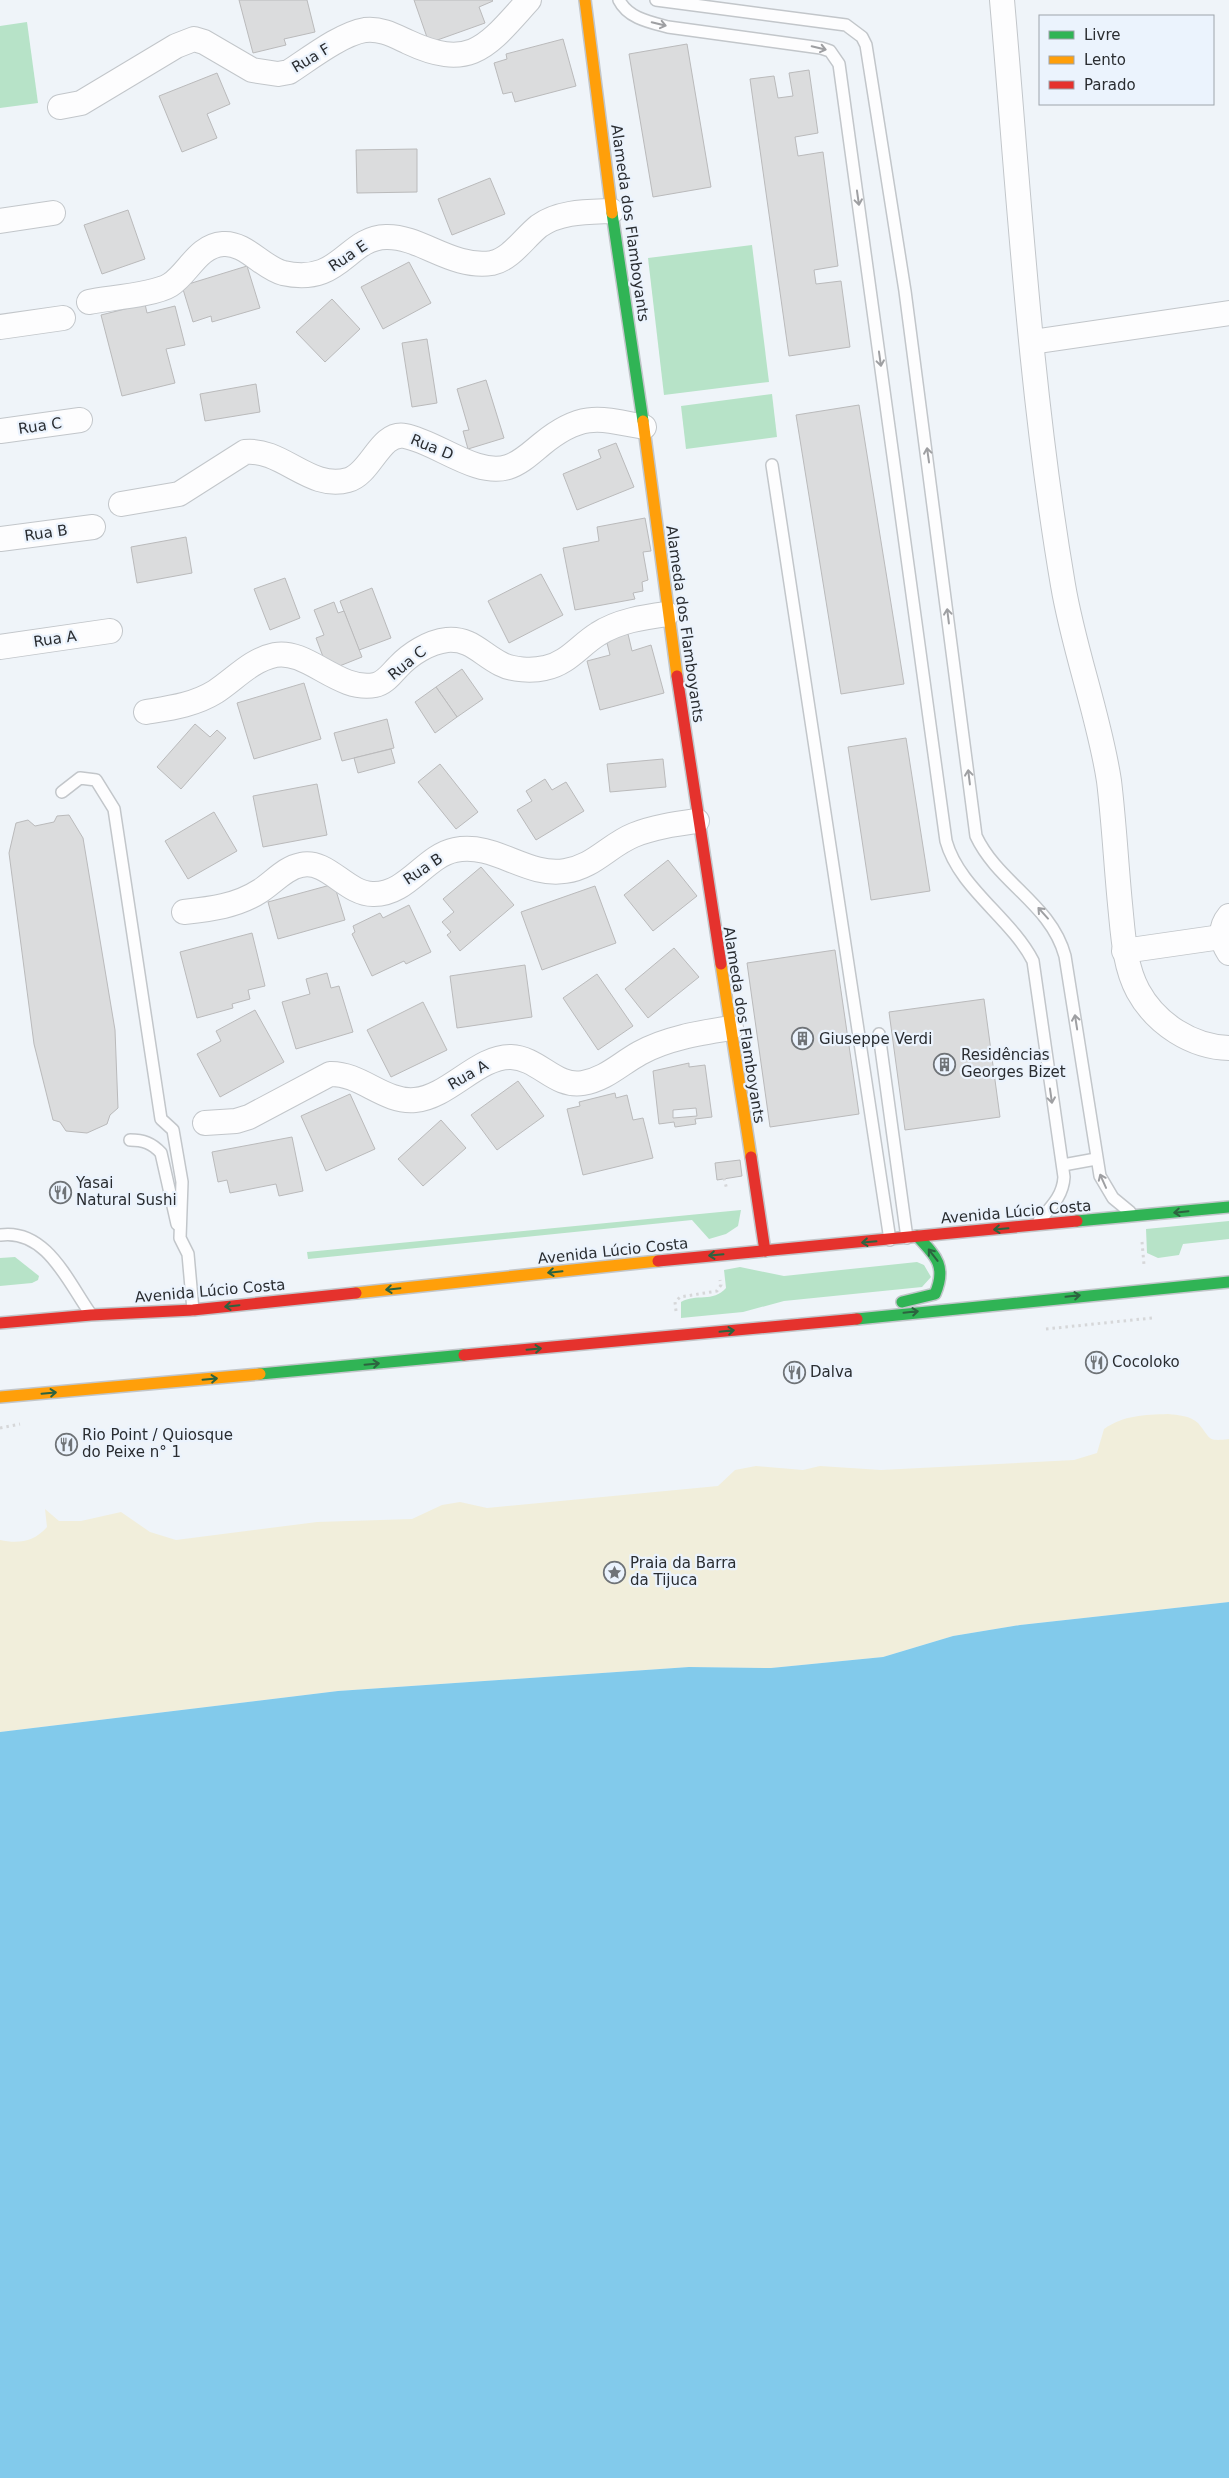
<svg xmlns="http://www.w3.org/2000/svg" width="1229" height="2478" viewBox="0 0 1229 2478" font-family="'DejaVu Sans',sans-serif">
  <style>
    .green { fill: #b7e3c8 }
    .sand { fill: #f1eedb }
    .water { fill: #82caeb }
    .building { fill: #dbdcdd; stroke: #bababb; fill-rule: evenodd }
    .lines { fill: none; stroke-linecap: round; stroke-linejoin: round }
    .lane-casing { stroke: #c2c6ca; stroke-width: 14 }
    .street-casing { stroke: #c2c6ca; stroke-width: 26 }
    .fast-casing { stroke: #c2c6ca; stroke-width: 14 }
    .slow-casing { stroke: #c2c6ca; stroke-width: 14 }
    .jam-casing { stroke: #c2c6ca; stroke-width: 14 }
    .path { stroke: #d6d7d9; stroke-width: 3; stroke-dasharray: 2.5 4; stroke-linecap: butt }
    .lane { stroke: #fdfdfe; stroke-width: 11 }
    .street { stroke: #fdfdfe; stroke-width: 24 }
    .fast { stroke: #30b455; stroke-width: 11 }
    .slow { stroke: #ff9f0a; stroke-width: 11 }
    .jam { stroke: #e5322d; stroke-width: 11 }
    .oneway { stroke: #9e9fa2 }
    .oneway2 { stroke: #2c633f }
    .labels { text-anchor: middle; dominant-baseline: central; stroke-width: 4.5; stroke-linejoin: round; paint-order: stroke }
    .street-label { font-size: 15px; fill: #2a2d31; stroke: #ebf3fd }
    .poi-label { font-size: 15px; fill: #2a2d31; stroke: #ebf3fd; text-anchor: start }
  </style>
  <rect width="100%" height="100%" fill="#eff4f9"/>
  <g class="green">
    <path d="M27,22L38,103L0,108V26Z"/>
    <path d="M752,245L769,382L664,395L648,258Z"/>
    <path d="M772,394L777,437L686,449L681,406Z"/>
    <path d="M741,1210L738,1226L726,1234L709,1239L692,1220L308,1259L307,1252Z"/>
    <path d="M1229,1221V1239L1183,1244L1179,1255L1158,1258L1147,1253L1146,1229Z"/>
    <path d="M15,1257L39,1276L38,1280L32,1283L0,1286V1258Z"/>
    <path d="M917,1262L924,1265L931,1277L922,1287L784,1301L743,1312L681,1318V1302C696,1293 713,1303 726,1288L724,1270L740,1267L784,1276Z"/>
  </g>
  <path class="sand" d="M1168,1414C1178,1415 1191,1416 1198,1423C1211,1438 1206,1442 1229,1439V1602L1020,1625L953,1636L883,1657L771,1668L689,1667L338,1691L0,1732V1540C18,1544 34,1542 47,1527L45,1509L59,1521H81L121,1512L150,1532L176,1540L317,1522L412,1519L442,1505L460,1502L487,1508L718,1486L735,1470L756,1466L803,1470L820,1466L881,1470L1074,1460L1097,1453L1104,1429C1124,1415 1144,1415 1168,1414Z"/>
  <path class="water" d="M1229,1602V2478H0V1732L338,1691L689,1667L771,1668L883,1657L953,1636L1020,1625Z"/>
  <g class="building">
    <path d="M239,0H307L315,32L284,39L286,45L253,53Z"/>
    <path d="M414,0H492L493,1L479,7L485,23L429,43Z"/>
    <path d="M563,39L576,86L515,102L512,92L503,94L494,63L507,59L506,54Z"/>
    <path d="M687,44L711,187L653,197L629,54Z"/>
    <path d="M809,70L818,133L795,137L798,156L823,152L838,266L814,270L816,284L841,281L850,347L789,356L750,79L774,76L778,98L793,96L789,73Z"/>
    <path d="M217,73L230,104L207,114L217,138L182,152L159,96Z"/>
    <path d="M417,149V192L357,193L356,150Z"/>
    <path d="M490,178L505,214L452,235L438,199Z"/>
    <path d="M128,210L145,259L102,274L84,225Z"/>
    <path d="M409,262L431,303L383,329L361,287Z"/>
    <path d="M247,266L260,308L212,322L211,316L193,322L182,286Z"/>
    <path d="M332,299L360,329L325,362L296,332Z"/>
    <path d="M145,304L147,313L175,306L185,345L166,349L175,383L122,396L101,315Z"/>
    <path d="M427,339L437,403L412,407L402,343Z"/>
    <path d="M486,380L504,438L468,449L463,431L469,430L457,389Z"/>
    <path d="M256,384L260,412L205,421L200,394Z"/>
    <path d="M859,405L904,684L841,694L796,415Z"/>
    <path d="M616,443L634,487L577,510L563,474L601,458L598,450Z"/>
    <path d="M645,518L651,551L643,552L648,580L642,582L643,591L633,593L635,599L575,610L563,548L599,541L597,527Z"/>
    <path d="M186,537L192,573L137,583L131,547Z"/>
    <path d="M541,574L563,615L509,643L488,601Z"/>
    <path d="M285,578L300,618L270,630L254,589Z"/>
    <path d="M372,588L391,638L359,650L340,601Z"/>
    <path d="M334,602L338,613L344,611L362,657L332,669L325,662L316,638L324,635L314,610Z"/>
    <path d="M628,634L632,651L651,645L664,693L600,710L587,661L610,655L606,639Z"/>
    <path d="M462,669L483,699L457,717L436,687Z"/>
    <path d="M304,683L321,739L254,759L237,703Z"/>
    <path d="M436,687L457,717L435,733L415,702Z"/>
    <path d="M387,719L394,748L342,761L334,733Z"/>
    <path d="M195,724L210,737L217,730L226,738L181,789L157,767Z"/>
    <path d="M906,738L930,891L871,900L848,747Z"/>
    <path d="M391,749L395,763L358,773L354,758Z"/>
    <path d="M663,759L666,787L610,792L607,764Z"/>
    <path d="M440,764L478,812L456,829L418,782Z"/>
    <path d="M545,779L552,790L566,782L584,811L536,840L517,810L532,801L526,791Z"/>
    <path d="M317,784L327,835L263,847L253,796Z"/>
    <path d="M214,812L237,851L188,879L165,841Z"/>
    <path d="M69,815L83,838L115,1030L118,1108L110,1115L107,1124L87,1133L66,1131L60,1122L53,1120L34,1044L9,853L16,823L28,820L35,826L54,822L57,816Z"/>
    <path d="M668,860L697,896L653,931L624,895Z"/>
    <path d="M481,867L514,905L460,951L447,935L451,932L442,922L454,912L443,899Z"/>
    <path d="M334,884L345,920L278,939L268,902Z"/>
    <path d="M595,886L616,943L542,970L521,912Z"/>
    <path d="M409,905L431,952L406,964L404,961L372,976L352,934L355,932L353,926L380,913L383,918Z"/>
    <path d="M252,933L265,986L248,990L250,999L232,1004L233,1008L197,1018L180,952Z"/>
    <path d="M674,948L699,977L648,1018L625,989Z"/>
    <path d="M835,950L859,1114L770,1127L747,963Z"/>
    <path d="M525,965L532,1017L457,1028L450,976Z"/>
    <path d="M327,973L331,988L339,986L353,1032L296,1049L282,1002L310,994L306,979Z"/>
    <path d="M597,974L633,1026L598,1050L563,998Z"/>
    <path d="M984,999L1000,1117L905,1130L889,1012Z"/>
    <path d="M423,1002L447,1050L391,1077L367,1030Z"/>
    <path d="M255,1010L284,1062L220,1097L197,1054L221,1041L216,1031Z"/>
    <path d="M689,1063V1067L705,1065L712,1117L695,1119L696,1124L675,1127L674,1122L659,1124L653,1071ZM696,1108L697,1116L673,1118V1110Z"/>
    <path d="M518,1081L544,1116L497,1150L471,1115Z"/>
    <path d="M615,1093L616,1098L627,1095L633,1120L643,1118L653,1158L583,1175L567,1109L580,1106L579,1102Z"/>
    <path d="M350,1094L375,1149L326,1171L301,1116Z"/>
    <path d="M441,1120L466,1148L423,1186L398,1159Z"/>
    <path d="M292,1137L303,1191L279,1196L276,1184L230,1193L227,1180L218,1182L212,1152Z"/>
    <path d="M740,1160L742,1176L717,1180L715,1163Z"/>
  </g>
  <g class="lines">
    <defs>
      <g id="lane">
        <path d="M619,0C628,18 649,22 668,27L821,48L830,51L839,64L946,841C959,888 1011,918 1033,961L1064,1177C1063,1196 1051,1207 1039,1221"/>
        <path d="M656,0L846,25L862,37L866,45L905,291L976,836C998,883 1051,904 1065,956L1100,1176L1113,1198L1130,1212"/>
        <path d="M772,465L890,1240"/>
        <path d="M62,792L80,778L96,780L114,809L161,1119L173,1130L182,1182L180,1238L188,1254L193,1310"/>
        <path d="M879,1034L907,1238"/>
        <path d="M130,1140C143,1140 152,1143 161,1153L177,1224"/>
        <path d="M1063,1165L1096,1159"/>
        <path d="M0,1235C46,1228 68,1282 90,1313"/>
      </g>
      <g id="street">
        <path d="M1002,0C1019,195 1030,392 1063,585C1074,651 1099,715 1109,781C1114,822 1116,863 1120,904C1123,933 1124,965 1138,991C1156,1024 1192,1047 1229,1048"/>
        <path d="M60,107L81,103L176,46L194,39L204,42L252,70L278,74L289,72C309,59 341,34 365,30C381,28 395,36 408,42C472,72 488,45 529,0"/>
        <path d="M0,221L53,213"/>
        <path d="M89,302C108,298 154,295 170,285C189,273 197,246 223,244C245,242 263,268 283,273C341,286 346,238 386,237C421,236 451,269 492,263C511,259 524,238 539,226C560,211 588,212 612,211"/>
        <path d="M0,327L63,318"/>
        <path d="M1032,342L1229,313"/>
        <path d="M0,431L80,420"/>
        <path d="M121,504L179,494L245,452C282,448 310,491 348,480C371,474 380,431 405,436C437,442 476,477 508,467C521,463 532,452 542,444C581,412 599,418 644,427"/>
        <path d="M0,539L93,527"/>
        <path d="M0,647L110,631"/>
        <path d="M146,712C170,708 194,705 215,692C235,679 251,660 275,655C308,649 338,692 375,685C385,683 391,674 398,667C410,654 429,642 447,640C471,638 481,654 501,664C512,670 532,671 545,668C567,664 580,645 598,634C618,621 644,617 667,614"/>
        <path d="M184,912C211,909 237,906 260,891C274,882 285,868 301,865C328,859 346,894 373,894C407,895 425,856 455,850C495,842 526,877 565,871C594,867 609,845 634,835C654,827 676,824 697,821"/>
        <path d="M1229,916C1219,928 1221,941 1229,953"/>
        <path d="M1124,951L1221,937"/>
        <path d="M205,1123L236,1121L249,1117L330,1074C361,1073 384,1103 415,1100C449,1097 478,1056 511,1057C539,1058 555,1088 583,1083C606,1079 620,1064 640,1053C667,1038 700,1033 731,1028"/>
      </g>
      <g id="fast">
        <path d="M612,213L643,421"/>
        <path d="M1077,1221L1229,1207"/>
        <path d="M902,1302L935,1294C947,1266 936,1256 917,1236"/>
        <path d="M857,1319L1229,1282"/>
        <path d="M260,1374L464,1355"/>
      </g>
      <g id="slow">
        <path d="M585,0L612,213"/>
        <path d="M643,421L677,676"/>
        <path d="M721,964L751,1157"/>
        <path d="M356,1293L658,1261"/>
        <path d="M0,1397L260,1374"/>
      </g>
      <g id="jam">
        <path d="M677,676L721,964"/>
        <path d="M751,1157L765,1251"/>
        <path d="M658,1261L1077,1221"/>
        <path d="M0,1323L91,1315L193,1310L356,1293"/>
        <path d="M464,1355L857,1319"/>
      </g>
    </defs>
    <use href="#lane" class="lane-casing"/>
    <use href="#street" class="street-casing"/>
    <use href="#fast" class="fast-casing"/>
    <use href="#slow" class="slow-casing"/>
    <use href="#jam" class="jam-casing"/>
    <g class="path">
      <path d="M724,1178L727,1190"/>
      <path d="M1142,1242L1144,1265"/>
      <path d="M676,1311L675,1302L680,1297L717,1291L721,1285L720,1280"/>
      <path d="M1046,1329L1152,1318"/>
      <path d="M0,1428L20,1424"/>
    </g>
    <use href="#lane" class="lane"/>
    <use href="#street" class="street"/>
    <use href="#fast" class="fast"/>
    <use href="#slow" class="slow"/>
    <use href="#jam" class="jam"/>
  </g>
  <defs><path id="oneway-shaft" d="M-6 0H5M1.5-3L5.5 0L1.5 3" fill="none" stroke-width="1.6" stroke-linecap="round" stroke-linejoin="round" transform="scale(1.25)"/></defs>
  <g class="oneway">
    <use href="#oneway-shaft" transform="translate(659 24) rotate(14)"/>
    <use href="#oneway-shaft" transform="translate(819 48) rotate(13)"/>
    <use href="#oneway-shaft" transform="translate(858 198) rotate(82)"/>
    <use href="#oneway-shaft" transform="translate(880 359) rotate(82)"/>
    <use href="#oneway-shaft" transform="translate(928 455) rotate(-98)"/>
    <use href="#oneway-shaft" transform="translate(948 616) rotate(-97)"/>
    <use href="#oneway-shaft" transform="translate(969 777) rotate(-97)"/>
    <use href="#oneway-shaft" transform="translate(1043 913) rotate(-132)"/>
    <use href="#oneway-shaft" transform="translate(1076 1022) rotate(-99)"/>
    <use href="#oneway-shaft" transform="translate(1051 1096) rotate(82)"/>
    <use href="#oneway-shaft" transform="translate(1103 1181) rotate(-114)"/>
  </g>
  <g class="oneway2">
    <use href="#oneway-shaft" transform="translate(1181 1212) rotate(174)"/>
    <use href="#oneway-shaft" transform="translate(1001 1229) rotate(175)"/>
    <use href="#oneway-shaft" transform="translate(869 1242) rotate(175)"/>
    <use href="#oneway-shaft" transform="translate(716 1255) rotate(175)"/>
    <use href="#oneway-shaft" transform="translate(933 1255) rotate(-128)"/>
    <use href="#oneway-shaft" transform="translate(555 1272) rotate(174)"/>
    <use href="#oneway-shaft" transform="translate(393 1289) rotate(174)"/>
    <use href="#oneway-shaft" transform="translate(1073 1296) rotate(-6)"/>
    <use href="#oneway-shaft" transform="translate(232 1306) rotate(174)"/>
    <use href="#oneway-shaft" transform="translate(911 1312) rotate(-6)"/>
    <use href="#oneway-shaft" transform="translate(727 1331) rotate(-6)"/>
    <use href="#oneway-shaft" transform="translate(534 1349) rotate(-5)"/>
    <use href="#oneway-shaft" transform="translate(372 1364) rotate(-5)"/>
    <use href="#oneway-shaft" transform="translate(210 1379) rotate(-5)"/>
    <use href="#oneway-shaft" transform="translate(49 1393) rotate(-5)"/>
  </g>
  <defs>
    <symbol id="building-ring" viewBox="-11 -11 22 22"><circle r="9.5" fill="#ebf3fd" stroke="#6f7377" stroke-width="1.5"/><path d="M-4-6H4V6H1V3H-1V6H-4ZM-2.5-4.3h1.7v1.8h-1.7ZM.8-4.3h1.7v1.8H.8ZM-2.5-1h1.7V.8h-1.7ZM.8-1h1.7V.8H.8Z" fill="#6f7377"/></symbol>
    <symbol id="restaurant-ring" viewBox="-11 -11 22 22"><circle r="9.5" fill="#ebf3fd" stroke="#6f7377" stroke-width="1.5"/><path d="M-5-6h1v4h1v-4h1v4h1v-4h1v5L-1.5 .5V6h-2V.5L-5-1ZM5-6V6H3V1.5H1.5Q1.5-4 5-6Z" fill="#6f7377"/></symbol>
    <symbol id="sight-ring" viewBox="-11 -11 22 22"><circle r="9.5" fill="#ebf3fd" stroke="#6f7377" stroke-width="1.5"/><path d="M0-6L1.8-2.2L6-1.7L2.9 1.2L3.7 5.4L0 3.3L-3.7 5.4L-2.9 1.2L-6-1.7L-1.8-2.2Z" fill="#6f7377"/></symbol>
  </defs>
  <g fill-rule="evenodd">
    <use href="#building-ring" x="790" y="1026" width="25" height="25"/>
    <use href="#building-ring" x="932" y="1052" width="25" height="25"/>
    <use href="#restaurant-ring" x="48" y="1180" width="25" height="25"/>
    <use href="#restaurant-ring" x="1084" y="1350" width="25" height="25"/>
    <use href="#restaurant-ring" x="782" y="1360" width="25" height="25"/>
    <use href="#restaurant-ring" x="54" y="1432" width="25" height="25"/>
    <use href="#sight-ring" x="602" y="1560" width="25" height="25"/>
  </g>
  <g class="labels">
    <g class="street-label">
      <text transform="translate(311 58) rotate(-31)">Rua F</text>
      <text transform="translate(630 223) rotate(82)">Alameda dos Flamboyants</text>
      <text transform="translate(348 256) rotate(-34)">Rua E</text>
      <text transform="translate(40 426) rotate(-8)">Rua C</text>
      <text transform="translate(432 447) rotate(22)">Rua D</text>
      <text transform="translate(46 533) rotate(-8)">Rua B</text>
      <text transform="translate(685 624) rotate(82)">Alameda dos Flamboyants</text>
      <text transform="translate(55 639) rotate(-8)">Rua A</text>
      <text transform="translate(407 663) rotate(-39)">Rua C</text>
      <text transform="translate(423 869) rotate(-34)">Rua B</text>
      <text transform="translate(744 1025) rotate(81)">Alameda dos Flamboyants</text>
      <text transform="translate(468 1075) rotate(-30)">Rua A</text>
      <text transform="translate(1016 1212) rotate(-5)">Avenida Lúcio Costa</text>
      <text transform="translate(613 1251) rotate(-6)">Avenida Lúcio Costa</text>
      <text transform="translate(210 1291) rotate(-5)">Avenida Lúcio Costa</text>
    </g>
    <g class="poi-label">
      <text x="819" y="1039">Giuseppe Verdi</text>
      <text x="961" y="1055">Residências<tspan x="961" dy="17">Georges Bizet</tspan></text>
      <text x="76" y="1183">Yasai<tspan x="76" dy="17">Natural Sushi</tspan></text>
      <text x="1112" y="1362">Cocoloko</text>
      <text x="810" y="1372">Dalva</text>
      <text x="82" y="1435">Rio Point / Quiosque<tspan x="82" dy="17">do Peixe n° 1</tspan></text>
      <text x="630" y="1563">Praia da Barra<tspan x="630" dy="17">da Tijuca</tspan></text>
    </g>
  </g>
  <rect x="1039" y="15" width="175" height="90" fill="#ebf3fd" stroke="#9ea4ab"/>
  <rect x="1049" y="31" width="25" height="8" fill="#30b455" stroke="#9ea4ab"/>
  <text x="1084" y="40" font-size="15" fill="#2a2d31">Livre</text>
  <rect x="1049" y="56" width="25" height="8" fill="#ff9f0a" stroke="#9ea4ab"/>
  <text x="1084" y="65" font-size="15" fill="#2a2d31">Lento</text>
  <rect x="1049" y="81" width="25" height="8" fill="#e5322d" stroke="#9ea4ab"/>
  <text x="1084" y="90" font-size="15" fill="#2a2d31">Parado</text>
</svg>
